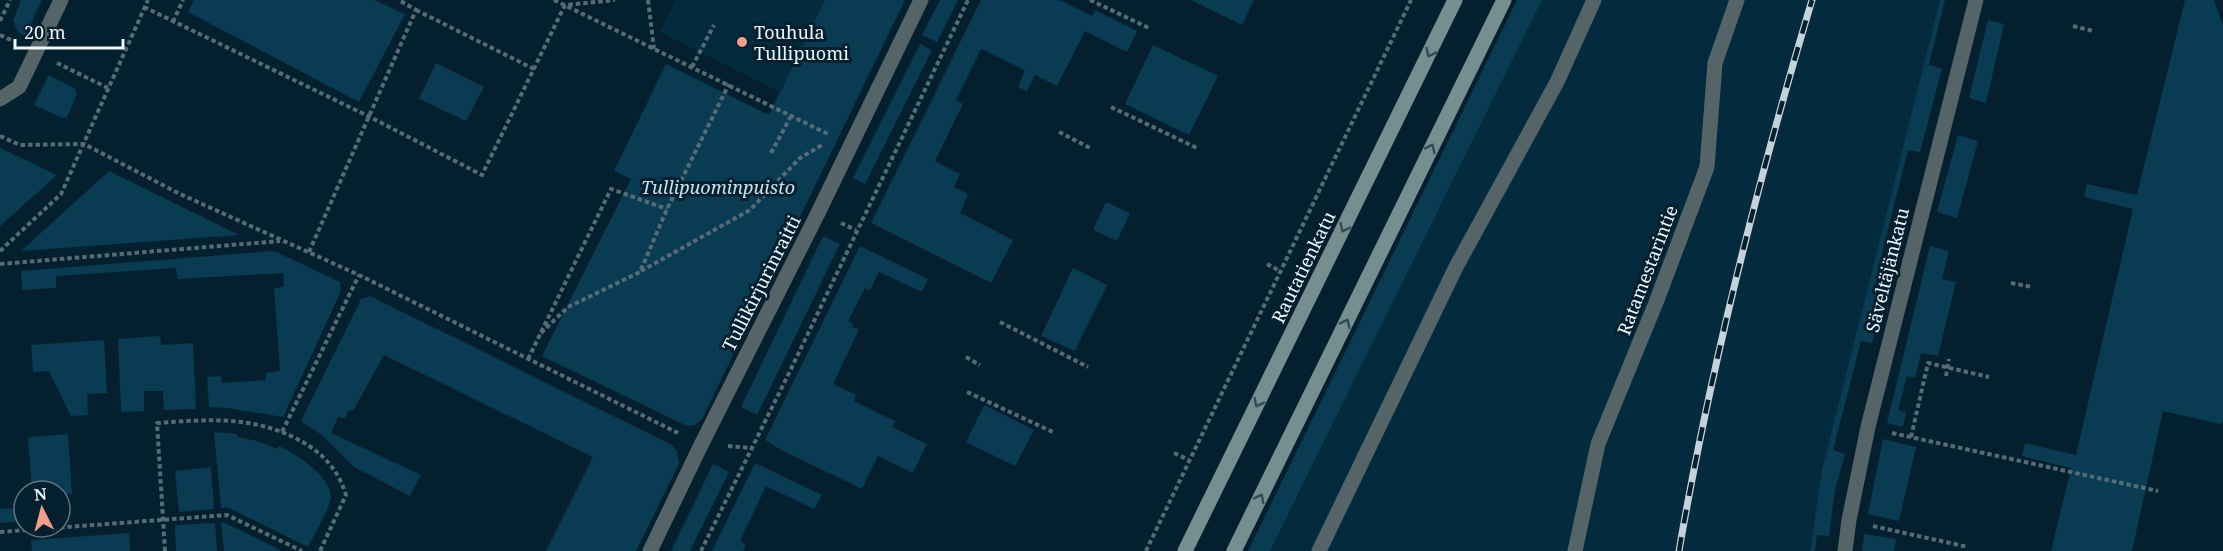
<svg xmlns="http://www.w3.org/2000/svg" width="2223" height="551" viewBox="0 0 2223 551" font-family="'Noto Serif',serif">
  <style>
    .built { fill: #042a3d }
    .green { fill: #093b52 }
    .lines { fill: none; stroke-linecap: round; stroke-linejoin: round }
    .path { stroke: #556b76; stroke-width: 4; stroke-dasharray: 4.5 3; stroke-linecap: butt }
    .lane { stroke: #556567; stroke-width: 15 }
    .street { stroke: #556567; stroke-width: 15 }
    .secondary { stroke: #758f91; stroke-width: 15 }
    .rail-casing { stroke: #c5d2da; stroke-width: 7 }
    .rail { stroke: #04202e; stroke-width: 4.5; stroke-dasharray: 14; stroke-linecap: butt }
    .oneway { stroke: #314c56 }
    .poi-dot { fill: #f49d8b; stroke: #04202e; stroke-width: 2 }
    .labels { text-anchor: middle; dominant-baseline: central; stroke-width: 6; stroke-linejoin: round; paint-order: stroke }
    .poi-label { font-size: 18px; fill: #edf7fd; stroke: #04202e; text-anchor: start }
    .park-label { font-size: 18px; font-style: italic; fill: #c8e0ee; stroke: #04202e }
    .street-label { font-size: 18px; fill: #edf7fd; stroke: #04202e }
  </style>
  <rect width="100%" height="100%" fill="#04202e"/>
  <g class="built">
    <path d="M676,0H825L780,92L660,32Z"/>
    <path d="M1542,0H1940L1822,470L1810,551H1270Z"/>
  </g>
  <g class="green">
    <path d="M21,0H42L25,36L19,33L13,21Z"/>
    <path d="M194,0H374L405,14L359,102L188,12Z"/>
    <path d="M825,0H905L702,419L695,425L687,426L542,356L631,179L614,171L666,64L769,115Z"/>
    <path d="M940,0H958L937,42L922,35Z"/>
    <path d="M981,0H1059L1092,16L1095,10L1137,31L1127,52L1085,31L1057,86L1035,75L1027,91L1018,87L1025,70L981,49L956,100L963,104L935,161L960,174L954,187L968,194L960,213L1013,240L991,283L871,223Z"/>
    <path d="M1191,0H1254L1242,25Z"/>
    <path d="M1517,0H1542L1270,551H1248Z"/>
    <path d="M1940,0H1945L1929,65L1942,69L1920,152L1908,150L1881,258L1893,261L1872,343L1861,341L1833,450L1845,454L1835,490L1829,536L1817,535L1815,551H1810L1822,470Z"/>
    <path d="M2185,0H2214L2223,25V422L2220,424L2163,411L2132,551H2051L2071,468L2022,456L2025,443L2076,455L2133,209L2084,197L2087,184L2137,195Z"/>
    <path d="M1988,20L2004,24L1986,103L1969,98Z"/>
    <path d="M920,44L932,50L865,184L853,178Z"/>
    <path d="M1153,45L1218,76L1189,135L1125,104Z"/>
    <path d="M436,63L484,87L466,121L419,99Z"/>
    <path d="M49,75L74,88L77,94L67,117L62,118L34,105Z"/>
    <path d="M1958,135L1978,141L1957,218L1937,212Z"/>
    <path d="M0,148L57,175L0,226Z"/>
    <path d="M109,171L239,235L21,251Z"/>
    <path d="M1106,202L1130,213L1117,241L1093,230Z"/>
    <path d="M823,236L840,244L757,415L741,407Z"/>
    <path d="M860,246L928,279L922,292L879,272L870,290L865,288L848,321L853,324L852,327L859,329L833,384L856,395L854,401L895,421L892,427L927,444L913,473L878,456L862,489L781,450L765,440Z"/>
    <path d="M1930,246L1949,251L1942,279L1956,282L1938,356L1921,353L1915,378L1907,376L1898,410L1906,412L1903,427L1887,423Z"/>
    <path d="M274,251L340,282L341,291L283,417L227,408L209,407L207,377L221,376L222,383L266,380V373L280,371L274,288L284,287L283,273L178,279L176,268L56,276V288L22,290L21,271Z"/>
    <path d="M1073,268L1107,285L1075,351L1041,336Z"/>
    <path d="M370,296L672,445L677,451L679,464L636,551H546L593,457L384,355L353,411L349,410L345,418L338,417L331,433L421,475L410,496L354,467L322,435L301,421L361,299Z"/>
    <path d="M160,336L161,345L193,343L196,409L164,410L163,391H144V411L121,412L118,339Z"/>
    <path d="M104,340L107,393L87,394L88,415L71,416L49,371L33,372L31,345Z"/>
    <path d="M984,405L1034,430L1015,466L966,442Z"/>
    <path d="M214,432L237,434L238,437L257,441L277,449L279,446C296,454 331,476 331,497C331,506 313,537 308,547L229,508H221Z"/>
    <path d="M68,434L72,494L60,495V491H32L28,437Z"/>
    <path d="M1883,439L1916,447L1899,521L1868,514Z"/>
    <path d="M755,463L822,495L814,509L766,486L740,541L746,545L743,551H712Z"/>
    <path d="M713,464L729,472L690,551H671Z"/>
    <path d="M211,467L214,509L179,512L175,471Z"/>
    <path d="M24,508V521L0,523V509Z"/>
    <path d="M221,522L225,523L282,551H224Z"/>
    <path d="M215,523L217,551H176L175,525Z"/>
    <path d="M129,533L130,551H32L31,540Z"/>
    <path d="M1864,534L1896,539L1894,551H1862Z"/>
  </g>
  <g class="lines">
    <g class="path">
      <path d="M554,0L828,134"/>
      <path d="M648,0L654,49"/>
      <path d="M1090,0L1151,29"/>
      <path d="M144,7L370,117L482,175L565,5L615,0"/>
      <path d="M416,10L534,69"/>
      <path d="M0,21L10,0"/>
      <path d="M173,22L183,0"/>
      <path d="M2073,26L2093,31"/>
      <path d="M0,35L13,41"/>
      <path d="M57,63L108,88"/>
      <path d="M692,67L714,25"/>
      <path d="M1111,107L1199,149"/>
      <path d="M1059,132L1090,148"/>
      <path d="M0,136L20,145L84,144L180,194L359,275L678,433"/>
      <path d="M771,153L791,116"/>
      <path d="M841,223L856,230"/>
      <path d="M0,251L61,194L148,0"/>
      <path d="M309,252L416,10L399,0"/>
      <path d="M0,264L280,241"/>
      <path d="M1267,264L1280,271"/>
      <path d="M641,271L750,210L800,158L822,145"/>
      <path d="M2011,283L2032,287"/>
      <path d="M1000,322L1088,367"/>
      <path d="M541,333L568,307L640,272L667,209L729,84"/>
      <path d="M966,357L980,365"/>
      <path d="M528,359L611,189L667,209"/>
      <path d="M1946,376L1949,359"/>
      <path d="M967,392L1055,433"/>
      <path d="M282,432C313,445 336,462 346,495L320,551"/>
      <path d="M1892,433L2158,491"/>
      <path d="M1911,437L1928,363L1989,377"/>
      <path d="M728,446L751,448"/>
      <path d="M1174,453L1189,460"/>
      <path d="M1873,526L1968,547"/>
      <path d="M0,532L227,515L302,551"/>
      <path d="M165,551L157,423C203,420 238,416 282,432L359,275"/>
      <path d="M701,551L791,369L968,0"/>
      <path d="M1146,551L1411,0"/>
    </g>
    <g class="lane">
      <path d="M650,551L701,445L818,213L921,0"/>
      <path d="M1319,551L1456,267L1557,82L1594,0"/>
      <path d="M1575,551L1598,444L1657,300L1707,167L1715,63L1737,0"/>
    </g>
    <g class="street">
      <path d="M0,99L19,87L61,0"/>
      <path d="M1845,551L1849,520L1868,427L1976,0"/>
    </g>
    <g class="secondary">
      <path d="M1185,551L1455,0"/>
      <path d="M1234,551L1504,0"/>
    </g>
    <defs>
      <path id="rail" d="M1679,551C1711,365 1758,181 1812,0"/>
    </defs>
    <use href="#rail" class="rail-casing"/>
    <use href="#rail" class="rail"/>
  </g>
  <defs><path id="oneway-chevron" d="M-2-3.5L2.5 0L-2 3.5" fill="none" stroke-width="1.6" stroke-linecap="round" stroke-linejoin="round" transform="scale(1.5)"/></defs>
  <g class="oneway">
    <use href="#oneway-chevron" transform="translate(1430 53) rotate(116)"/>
    <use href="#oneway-chevron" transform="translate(1431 148) rotate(-64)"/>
    <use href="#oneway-chevron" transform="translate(1344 228) rotate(116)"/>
    <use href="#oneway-chevron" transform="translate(1346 323) rotate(-64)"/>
    <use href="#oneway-chevron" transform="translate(1258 403) rotate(116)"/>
    <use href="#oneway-chevron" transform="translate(1260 498) rotate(-64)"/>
  </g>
  <circle class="poi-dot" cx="742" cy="42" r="6"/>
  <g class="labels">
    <g class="poi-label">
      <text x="754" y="32">Touhula<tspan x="754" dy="21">Tullipuomi</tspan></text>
    </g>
    <g class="park-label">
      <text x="718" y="187">Tullipuominpuisto</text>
    </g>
    <g class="street-label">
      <text transform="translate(1303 267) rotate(-64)">Rautatienkatu</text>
      <text transform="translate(1647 270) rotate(-69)">Ratamestarintie</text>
      <text transform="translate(1887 270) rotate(-76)">Säveltäjänkatu</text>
      <text transform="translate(761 283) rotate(-63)">Tullikirjurinraitti</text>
    </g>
  </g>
  <g transform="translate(42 509) rotate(354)"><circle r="28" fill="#04202e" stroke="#617681" stroke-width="1.5"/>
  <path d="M0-4.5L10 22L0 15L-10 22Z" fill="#f49d8b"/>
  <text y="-9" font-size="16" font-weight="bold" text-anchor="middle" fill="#edf7fd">N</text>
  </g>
  <path d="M15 39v9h108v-9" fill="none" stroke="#edf7fd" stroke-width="3"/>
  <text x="24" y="39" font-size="18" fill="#edf7fd" stroke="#04202e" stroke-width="4.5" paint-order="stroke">20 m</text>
</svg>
